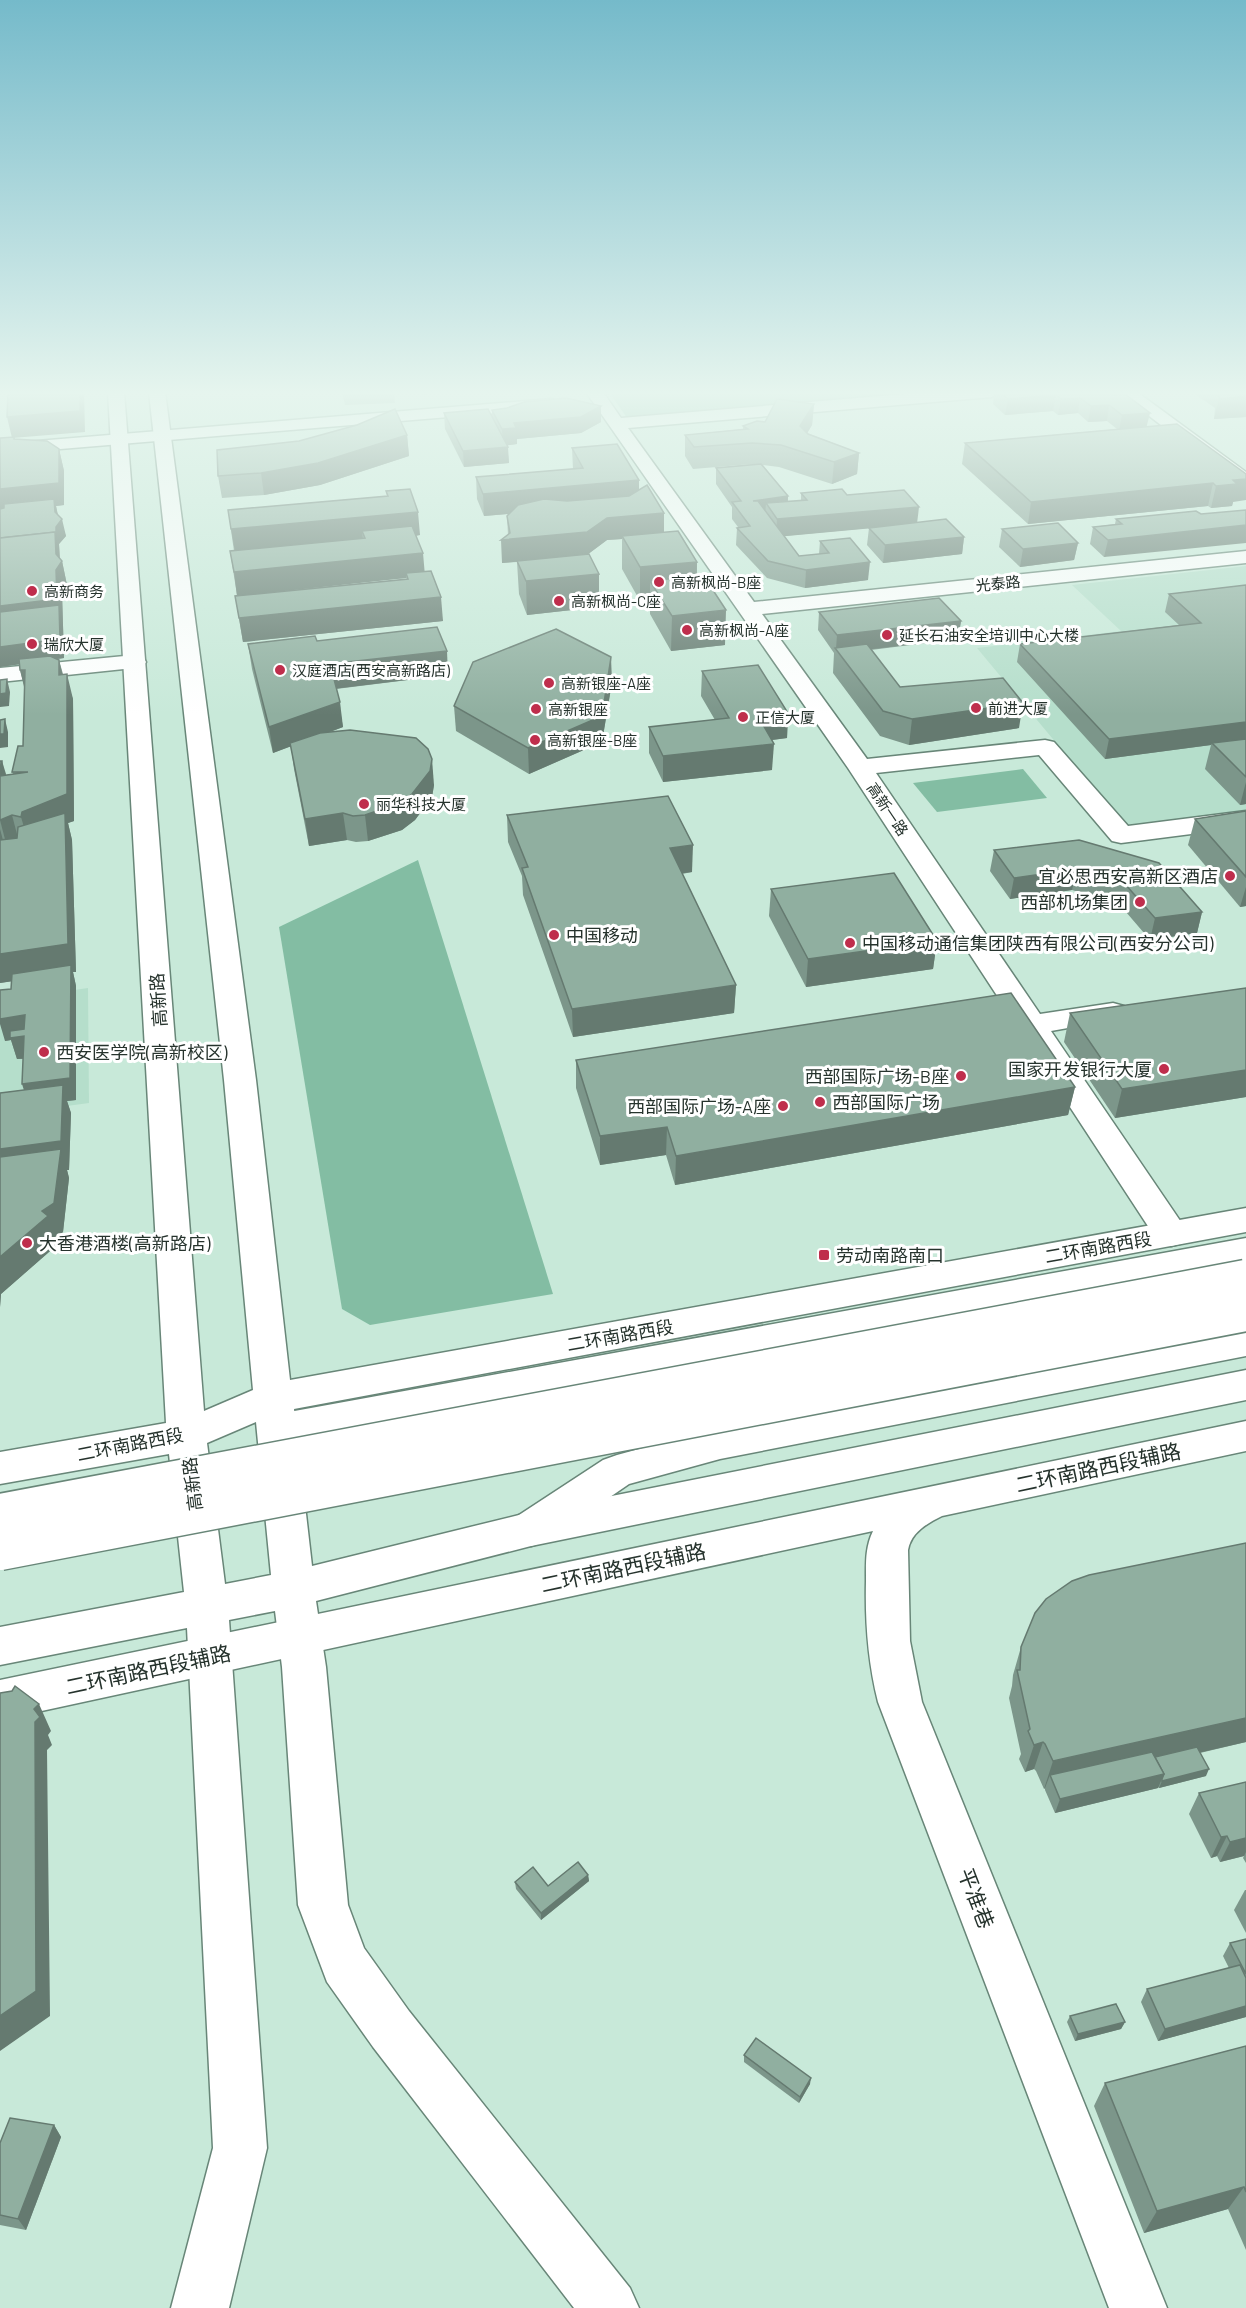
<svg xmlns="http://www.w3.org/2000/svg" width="1246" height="2308" viewBox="0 0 1246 2308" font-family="Barlow,'Noto Sans SC',sans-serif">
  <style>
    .built { fill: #b5decb }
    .green { fill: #83bda3 }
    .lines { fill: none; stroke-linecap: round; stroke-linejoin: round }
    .minor-casing { stroke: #688678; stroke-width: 3 }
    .major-casing { stroke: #688678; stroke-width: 3 }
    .highway-casing { stroke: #688678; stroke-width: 3 }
    .minor { fill: #fff; fill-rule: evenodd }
    .major { fill: #fff; fill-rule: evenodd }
    .highway { fill: #fff; fill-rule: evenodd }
    .highway-bridge-casing { stroke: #688678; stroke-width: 43; stroke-linecap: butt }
    .highway-bridge { stroke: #fff; stroke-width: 40 }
    .wall { fill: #7c968a; fill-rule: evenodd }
    .shaded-wall { fill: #657a70 }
    .building { fill: #90afa0; stroke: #657a70; stroke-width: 1.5 }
    .poi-dot { fill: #bf2e4c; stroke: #fff; stroke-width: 2 }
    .labels { text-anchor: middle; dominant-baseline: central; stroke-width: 6; stroke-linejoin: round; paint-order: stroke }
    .far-poi-label { font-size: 15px; fill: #26332d; stroke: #fff; text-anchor: start }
    .far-street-label { font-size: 15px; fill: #26332d; stroke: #fff }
    .poi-label { font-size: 18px; fill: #26332d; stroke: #fff; text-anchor: start }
    .street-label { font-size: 18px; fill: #26332d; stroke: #fff }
    .near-street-label { font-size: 21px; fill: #26332d; stroke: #fff }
  </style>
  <rect width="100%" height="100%" fill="#c8e9d9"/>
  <g class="built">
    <path d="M1246,566V812L1127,828L977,648L1121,631L1072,585Z"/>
    <path d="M88,988L89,1103L0,1115V1001Z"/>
  </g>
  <g class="green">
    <path d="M609,392H933L627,418Z"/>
    <path d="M1023,769L1047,798L937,812L913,783Z"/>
    <path d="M418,860L553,1294L370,1325L342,1309L279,927Z"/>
  </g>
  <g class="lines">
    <defs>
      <g id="minor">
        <path d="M586,392H603L621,418L929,392H1000L992,397L628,428L754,602L1246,551V563L762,614L867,759L1045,740L1054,742L1128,826L1246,811V827L1121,843L1112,841L1039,755L876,773L1040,1014L1113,1003L1124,1006L1128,1012L1124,1018L1051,1031L1183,1225L1188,1234L1183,1243L1171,1246L1159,1243L848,768Z"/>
        <path d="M1118,392H1137L1246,472V487L1239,485Z"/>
        <path d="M551,399L557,400L559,404L557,408L0,454V444Z"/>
        <path d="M135,655L143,657L146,662L143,667L0,682V668Z"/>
        <path d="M1246,1421V1451L942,1516C928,1523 911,1532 908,1550L910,1641L922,1702L1167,2308H1109L878,1702C868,1662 865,1623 866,1581C866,1563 865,1548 873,1531L0,1720V1680Z"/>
      </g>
      <path id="major" d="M108,392H124L204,1411L253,1390L224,1080L149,392H165L256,1080L290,1380L1246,1208V1232L294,1409L312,1566L531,1512L1246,1370V1400L531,1546L316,1601L326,1667L348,1905L364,1948L409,2011L630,2288L639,2308H574L373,2047L327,1982L298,1905L282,1667L275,1611L229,1620L267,2148L229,2308H171L213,2148L187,1628L0,1665V1627L184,1592L169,1454L0,1484V1452L166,1423ZM256,1422L271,1575L225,1584L207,1443Z"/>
      <g id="highway">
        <path d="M1246,1238V1262L278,1444L264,1440L259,1429L264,1418L278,1414Z"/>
        <path d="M1246,1328V1356L720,1459L629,1484L546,1541L531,1546L516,1541L510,1529L516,1517L603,1460L617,1455L720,1427Z"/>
      </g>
    </defs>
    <use href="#minor" class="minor-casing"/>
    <use href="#major" class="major-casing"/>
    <use href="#highway" class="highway-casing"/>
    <use href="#minor" class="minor"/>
    <use href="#major" class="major"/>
    <use href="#highway" class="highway"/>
    <defs>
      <g id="highway-bridge">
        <path d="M0,1514L1246,1280"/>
        <path d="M0,1550L1246,1311"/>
      </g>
    </defs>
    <use href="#highway-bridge" class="highway-bridge-casing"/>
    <use href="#highway-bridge" class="highway-bridge"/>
  </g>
  <g class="wall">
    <path d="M342,392H394L395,403L345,405Z"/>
    <path d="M994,392H1111L1147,427L1177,424L1233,502L1232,506L1211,508L1208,506L1028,524L962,464L965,443L1117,429L1107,421L1088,422L1078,413L1058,415L1053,411L1005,415L993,404Z"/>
    <path d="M1192,392H1246V417L1214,419L1215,408Z"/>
    <path d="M814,404L812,425L807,433L859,453L857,474L832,484L779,467L763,465L788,496V502L801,500V493L847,495L917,522L964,537L962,554L883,563L867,545L869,528L784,536L799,556L819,554L820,541L868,580L805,588L767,578L736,545L737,528L738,527L732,519V507L716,484V468L752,464L693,469L685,456V435L743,429V426L765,422Z"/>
    <path d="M601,406V422L581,433L517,439V444L507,445L509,463L464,467L445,429L444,413L492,417V410Z"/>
    <path d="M85,432L14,437L15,439L59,449L64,471V505L56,506L58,515L66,536L59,544L60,559L62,561L67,585L62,593L64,658L57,659L59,660L63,674L73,699L74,821L68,823L72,840L76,972H73L76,986V1100L67,1101L71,1113L69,1170H67L69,1178L63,1232L55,1238L57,1245L1,1294L0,1307V1093L24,1090L23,1059H17L11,1040L5,1041L12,981L0,983V761H2L5,775L13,774L12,772L23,746L25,689L20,670V664L0,667V438Z"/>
    <path d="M407,435L409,456L320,485L264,495L222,498L218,476Z"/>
    <path d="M572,448L639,480V490L664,532L697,562V576L725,645L671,651L650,614V600L640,601L622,569V539L607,540L588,554L599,574V607L527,615L519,594L517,562L502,563L508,535L507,516L508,514L484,516L477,499L476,477L573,469Z"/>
    <path d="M386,491L420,535L416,536L424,572L443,621L243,642L235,596L237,595L230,551H234L228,510L387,496ZM406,578L407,579L267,592L393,579Z"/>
    <path d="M1196,511L1104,557L1090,544L1093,527L1115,524L1116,519Z"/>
    <path d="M1002,529L1078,543L1074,560L1020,567L999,547Z"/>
    <path d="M1246,585V804L1240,805L1205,769L1211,745L1105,759L1017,662L1020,644L1179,625L1165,612L1169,594Z"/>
    <path d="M819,612L961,621L958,639L871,650L900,687L1019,728L909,745L880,736L833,673L834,653L818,630Z"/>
    <path d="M317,641L448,675L336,689L343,727L330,732L434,785L432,797L415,820L402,830L368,841L356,842L347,840L309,846L294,769L291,746L273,753L252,669L248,644Z"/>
    <path d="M702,671L788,713L787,738L772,740V770L663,782L649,753V727L715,720L701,696Z"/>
    <path d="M612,682L602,742L529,774L456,731L454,706Z"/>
    <path d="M1246,811V906L1240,907L1188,845L1195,819Z"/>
    <path d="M507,815L692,872L682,874L736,985L734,1013L573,1037L523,895L522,876L508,842Z"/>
    <path d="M1079,840L1202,912L1197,933L1150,940L1120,905L1072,890L1010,899L990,871L994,850Z"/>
    <path d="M771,889L937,941L933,969L806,987L769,916Z"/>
    <path d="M1246,988V1097L1115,1118L1064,1042L1070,1013Z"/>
    <path d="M576,1060L1075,1087L1068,1115L675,1185L666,1155L600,1165L576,1088Z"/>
    <path d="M1246,1543V1742L1200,1753L1206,1776L1159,1788V1787L1158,1788L1055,1813L1045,1790V1788L1044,1789L1036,1771L1034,1769L1025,1772L1019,1759L1021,1754L1009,1698L1012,1686L1013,1675L1021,1647Z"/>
    <path d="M1246,1782V1863L1243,1858L1244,1856L1220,1862L1217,1856L1211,1858L1189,1814L1199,1793Z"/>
    <path d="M588,1875L589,1881L541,1920L516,1889L515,1882L548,1886Z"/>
    <path d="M1245,1890H1246V1933L1234,1910Z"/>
    <path d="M1246,1939V2017L1158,2041L1141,2002L1147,1989L1229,1968L1223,1956L1230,1943Z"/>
    <path d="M1070,2016L1125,2022L1121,2029L1075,2041L1067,2022Z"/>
    <path d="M1246,2046V2250L1228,2209L1144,2233L1094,2106L1105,2083Z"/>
    <path d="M744,2055L810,2084L799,2103L744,2062Z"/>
    <path d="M54,2125L61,2137L26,2230L0,2225V2143Z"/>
  </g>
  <g class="shaded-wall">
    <path d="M80,392H84L85,432L12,438L7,417Z"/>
    <path d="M420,392H448L421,395Z"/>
    <path d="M1056,395L1053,411L1005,415L1008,399Z"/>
    <path d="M1246,396V417L1214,419L1219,399Z"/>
    <path d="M1080,398L1078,413L1058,415L1061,399Z"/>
    <path d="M814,404L812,425L799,447L800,426Z"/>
    <path d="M1109,405L1107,421L1088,422L1091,406Z"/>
    <path d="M601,406V422L581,433L517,439V444L503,446L502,429L514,423Z"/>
    <path d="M1150,413L1146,429L1119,431L1122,415Z"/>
    <path d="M407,435L409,456L320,485L264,495L261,473Z"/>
    <path d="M508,447L509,463L464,467L463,451Z"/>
    <path d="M59,449L64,471V505L56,506L58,516L62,519L66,536L59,544L60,564L62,561L67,585L62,593L64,658L0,667V606L3,561L56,527L0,512V489Z"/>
    <path d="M859,453L857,474L832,484L834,462Z"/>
    <path d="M1246,479V500L1233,502L1232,506L1211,508L1216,486L1233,480Z"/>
    <path d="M639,480V503L484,516L483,494Z"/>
    <path d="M1213,483L1208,506L1028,524L1031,502Z"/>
    <path d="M788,496L787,514L766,503L765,516L753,501Z"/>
    <path d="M919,507L917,524L776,537L777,519Z"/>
    <path d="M418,512L420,535L365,540L362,531L363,540L235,552L231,529Z"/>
    <path d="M664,513V535L622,536V539L607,540L587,555L502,563L501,540L607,518Z"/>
    <path d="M1246,525V543L1104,557L1108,540Z"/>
    <path d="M964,537L962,554L883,563L885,545Z"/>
    <path d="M1078,543L1074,560L1020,567L1023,549Z"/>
    <path d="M423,553L425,576L406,573V578L237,596L234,572Z"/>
    <path d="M697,562L696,595L650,581V600L640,601V567Z"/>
    <path d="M870,562L868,580L805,588L806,570Z"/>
    <path d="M599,574V607L527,615L526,581Z"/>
    <path d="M441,597L443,621L243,642L239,618Z"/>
    <path d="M726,610L725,645L671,651L672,616Z"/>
    <path d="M961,621L958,639L839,653L836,649L837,635Z"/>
    <path d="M447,651L448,675L333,689L330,664Z"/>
    <path d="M611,657L612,682L602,742L529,774L528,748Z"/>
    <path d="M59,660L65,685L59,675Z"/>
    <path d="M20,670H25L26,695Z"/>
    <path d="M67,674L73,699L74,821L68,823L72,840L76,972H73L76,986V1100L67,1101L71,1113L69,1170H67L69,1178L63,1232L55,1238L57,1245L1,1294L0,1307V1149L29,1106L22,1084L70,973L0,983V954L29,844L21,817L22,812Z"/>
    <path d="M7,679L10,692L9,706L0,707V694Z"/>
    <path d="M340,702L343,727L273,753L269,727Z"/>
    <path d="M1023,703L1019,728L909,745L912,719Z"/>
    <path d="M788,713L787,738L757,742L758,716Z"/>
    <path d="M5,719L8,732V747L0,748V734Z"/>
    <path d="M1246,722V740L1212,743L1211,745L1105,759L1109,739Z"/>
    <path d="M774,744L772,770L663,782V756Z"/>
    <path d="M432,759L434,785L432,797L415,820L402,830L368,841L365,815Z"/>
    <path d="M2,761L6,774L4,790L0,776Z"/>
    <path d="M1246,782V804L1240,805Z"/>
    <path d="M343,813L347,840L309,846L305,819Z"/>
    <path d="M12,815L19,842L7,847L0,820Z"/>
    <path d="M0,829L4,844L0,846Z"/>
    <path d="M693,845L692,872L669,875L670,848Z"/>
    <path d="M1077,869L1072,890L1010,899L1014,878Z"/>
    <path d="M1246,887V906L1240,907Z"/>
    <path d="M1202,912L1197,933L1150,940L1155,918Z"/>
    <path d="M937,941L933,969L806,987L808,959Z"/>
    <path d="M736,985L734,1013L573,1037L572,1009Z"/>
    <path d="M25,1015L31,1058L17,1059L11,1040L5,1041L0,1024V1019Z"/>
    <path d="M1246,1070V1097L1115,1118L1122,1089Z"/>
    <path d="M1075,1087L1068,1115L675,1185L676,1156Z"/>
    <path d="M667,1127L666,1155L600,1165V1136Z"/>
    <path d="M39,1704L51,1731L48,1735L52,1745L47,1750L50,2016L0,2051V2016L34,1709Z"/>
    <path d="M1246,1718V1742L1154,1763L1050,1775L1045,1788L1044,1789L1053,1761Z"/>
    <path d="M1043,1742L1034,1769L1025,1772L1034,1745Z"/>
    <path d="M1209,1769L1206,1776L1159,1788L1162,1781Z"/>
    <path d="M1164,1774L1158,1788L1055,1813L1060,1799Z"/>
    <path d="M1227,1836L1217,1856L1211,1858L1221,1837Z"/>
    <path d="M1246,1838V1852L1244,1856L1220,1862L1230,1842Z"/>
    <path d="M588,1875L589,1881L541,1920V1913Z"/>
    <path d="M1246,2006V2017L1158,2041L1165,2029Z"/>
    <path d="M1125,2022L1121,2029L1075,2041L1078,2034Z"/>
    <path d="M811,2078L810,2084L799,2103L800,2097Z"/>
    <path d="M54,2125L61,2137L26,2230L18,2219Z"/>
    <path d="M1244,2187L1228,2209L1144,2233L1157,2211Z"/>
  </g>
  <g class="building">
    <path d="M8,392H80V411L7,417Z"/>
    <path d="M1000,392H1111L1114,395L1125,394L1150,413L1122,415L1109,405L1091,406L1080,398L1061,399L1056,395L1008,399Z"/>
    <path d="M1219,392H1246V396L1219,399Z"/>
    <path d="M566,398L601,406L581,417L514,423L516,428L502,429L492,410L507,408L524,402Z"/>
    <path d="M777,399L814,404L800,426L808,434L859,453L834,462L781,445L752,443L694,447L685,435L748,429L743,426L757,421L765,422Z"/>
    <path d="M395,409L407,435L318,463L261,473L218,476L217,450L299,441L357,425Z"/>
    <path d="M488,409L508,447L463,451L444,413Z"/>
    <path d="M1177,424L1246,474V479L1233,480L1237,484L1216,486L1213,483L1031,502L965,443Z"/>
    <path d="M14,437V439L47,441L59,449V483L0,489V438Z"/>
    <path d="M617,444L639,480L483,494L476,477L583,468L572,448Z"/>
    <path d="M761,464L788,496L753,501H758L799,556L829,553L820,541L850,538L870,562L806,570L768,561L737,528L750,526L732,502L741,501L716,468Z"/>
    <path d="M647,485L664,513L607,518L587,532L501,540L510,533L507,516L518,505L544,499L567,501L629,496Z"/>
    <path d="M410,489L418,512L231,529L228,510L388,496L386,491Z"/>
    <path d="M842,489L847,495L904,490L919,507L777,519L766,503L807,500L801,493Z"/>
    <path d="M54,499L55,512L62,519L56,527V538L55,532L0,538V509L4,508V504Z"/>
    <path d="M1246,510V525L1108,540L1093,527L1122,524L1116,519L1196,511L1201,514Z"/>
    <path d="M946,519L964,537L885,545L869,528Z"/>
    <path d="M1058,523L1078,543L1023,549L1002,529Z"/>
    <path d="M412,526L423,553L234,572L230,551L365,538L362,531Z"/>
    <path d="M678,531L697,562L640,567L622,536Z"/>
    <path d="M55,532L56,554L62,561L56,570L57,599L0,606V538Z"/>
    <path d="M589,554L599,574L526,581L517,561Z"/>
    <path d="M431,571L441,597L239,618L235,596L408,579L406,573Z"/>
    <path d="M703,575L726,610L672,616L650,581Z"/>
    <path d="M1246,585V722L1109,739L1020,644L1201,623L1169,594Z"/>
    <path d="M939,598L961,621L837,635L819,612Z"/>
    <path d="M59,605L60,639L0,647V612Z"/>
    <path d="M437,627L447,651L330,664L340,702L269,727L248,644L315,636L317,641Z"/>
    <path d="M556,629L611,657L602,716L528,748L454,706L473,662Z"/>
    <path d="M867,644L900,687L1003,678L1023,703L912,719L883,711L835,648Z"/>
    <path d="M50,656L59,660V675L67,674V794L22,812L21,817L12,815L0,820V776L28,772H12L18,746H23L25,670H20L19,659Z"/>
    <path d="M758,665L788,713L758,716L774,744L663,756L649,727L729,718L702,671Z"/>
    <path d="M7,679L6,693L0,694V680Z"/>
    <path d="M5,719L4,734H0V720Z"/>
    <path d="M350,730L416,738L428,749L432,759L430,771L412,794L400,803L365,815L353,816L343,813L305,819L290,743L320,733Z"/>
    <path d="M1246,739V777L1212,743Z"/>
    <path d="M0,761H2L0,776Z"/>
    <path d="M668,796L693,845L670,848L736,985L572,1009L522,868L528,867L507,815Z"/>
    <path d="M1246,811V877L1195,819Z"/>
    <path d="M65,813L68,944L0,954V840L17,838L18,827Z"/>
    <path d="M1079,840L1159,863L1202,912L1155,918L1125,884L1077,869L1014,878L994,850Z"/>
    <path d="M894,873L937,941L808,959L771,889Z"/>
    <path d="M71,965L70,1078L22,1084L24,1036L10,1038V1031L24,1029L25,1015L0,1019V990L11,989L12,974Z"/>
    <path d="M1246,988V1070L1122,1089L1070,1013Z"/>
    <path d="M1011,993L1075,1087L676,1156L667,1127L600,1136L576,1060Z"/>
    <path d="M63,1085L61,1141L0,1149V1093Z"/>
    <path d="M61,1149L54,1203L42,1211L48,1216L0,1257V1157Z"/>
    <path d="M1246,1543V1718L1053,1761L1045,1744L1043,1742L1034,1745L1028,1731L1030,1729L1017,1670H1020L1021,1647L1035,1613L1046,1599L1072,1581L1089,1575Z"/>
    <path d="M15,1686L39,1704L34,1709L40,1717L35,1722L36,1991L0,2016V1693L12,1691Z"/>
    <path d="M1197,1747L1209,1769L1162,1781V1779L1164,1774L1155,1757Z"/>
    <path d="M1152,1752L1164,1774L1060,1799L1050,1775Z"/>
    <path d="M1246,1782V1838L1230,1842L1227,1836L1221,1837L1199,1793Z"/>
    <path d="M578,1862L588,1875L541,1913L515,1882L533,1867L548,1886Z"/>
    <path d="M1246,1939V1974L1230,1943Z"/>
    <path d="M1240,1965L1246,1978V2006L1165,2029L1147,1989Z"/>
    <path d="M1116,2004L1125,2022L1078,2034L1070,2016Z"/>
    <path d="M756,2038L811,2078L800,2097L744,2055Z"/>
    <path d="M1246,2046V2192L1244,2187L1157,2211L1105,2083Z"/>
    <path d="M10,2118L54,2125L18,2219L0,2215V2143Z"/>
  </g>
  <linearGradient id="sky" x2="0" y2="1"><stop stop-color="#75baca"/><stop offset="0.55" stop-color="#e6f5ee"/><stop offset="1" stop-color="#e6f5ee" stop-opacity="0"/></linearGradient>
  <rect width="1246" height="715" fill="url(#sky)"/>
  <g class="poi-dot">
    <circle cx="659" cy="582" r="6"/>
    <circle cx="32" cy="591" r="6"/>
    <circle cx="559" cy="601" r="6"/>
    <circle cx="687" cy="630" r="6"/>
    <circle cx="887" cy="635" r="6"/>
    <circle cx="32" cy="644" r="6"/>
    <circle cx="280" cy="670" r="6"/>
    <circle cx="549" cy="683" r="6"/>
    <circle cx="976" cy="708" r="6"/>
    <circle cx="536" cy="709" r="6"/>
    <circle cx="743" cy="717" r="6"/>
    <circle cx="535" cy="740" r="6"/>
    <circle cx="364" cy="804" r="6"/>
    <circle cx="1230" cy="876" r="6"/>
    <circle cx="1140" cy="902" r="6"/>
    <circle cx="554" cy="935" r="6"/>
    <circle cx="850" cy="943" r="6"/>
    <circle cx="44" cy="1052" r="6"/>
    <circle cx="1164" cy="1069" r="6"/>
    <circle cx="961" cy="1076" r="6"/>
    <circle cx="820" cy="1102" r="6"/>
    <circle cx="783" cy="1106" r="6"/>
    <circle cx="27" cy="1243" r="6"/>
    <rect x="818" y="1249" width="12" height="12" rx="3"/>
  </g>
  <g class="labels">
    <g class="far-poi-label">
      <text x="671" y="582">高新枫尚-B座</text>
      <text x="44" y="591">高新商务</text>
      <text x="571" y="601">高新枫尚-C座</text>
      <text x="699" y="630">高新枫尚-A座</text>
      <text x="899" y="635">延长石油安全培训中心大楼</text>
      <text x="44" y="644">瑞欣大厦</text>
      <text x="292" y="670">汉庭酒店(西安高新路店)</text>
      <text x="561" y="683">高新银座-A座</text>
      <text x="988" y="708">前进大厦</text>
      <text x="548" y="709">高新银座</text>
      <text x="755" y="717">正信大厦</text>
      <text x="547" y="740">高新银座-B座</text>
      <text x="376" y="804">丽华科技大厦</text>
    </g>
    <g class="far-street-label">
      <text transform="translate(998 583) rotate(-6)">光泰路</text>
      <text transform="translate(888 809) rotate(56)">高新一路</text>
    </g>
    <g class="poi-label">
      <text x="1218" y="876" text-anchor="end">宜必思西安高新区酒店</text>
      <text x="1128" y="902" text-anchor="end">西部机场集团</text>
      <text x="566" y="935">中国移动</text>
      <text x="862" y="943">中国移动通信集团陕西有限公司(西安分公司)</text>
      <text x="56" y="1052">西安医学院(高新校区)</text>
      <text x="1152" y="1069" text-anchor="end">国家开发银行大厦</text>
      <text x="949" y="1076" text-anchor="end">西部国际广场-B座</text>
      <text x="832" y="1102">西部国际广场</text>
      <text x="771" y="1106" text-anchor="end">西部国际广场-A座</text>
      <text x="39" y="1243">大香港酒楼(高新路店)</text>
      <text x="836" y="1255">劳动南路南口</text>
    </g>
    <g class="street-label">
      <text transform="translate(158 1000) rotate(-94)">高新路</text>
      <text transform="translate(1098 1247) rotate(-10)">二环南路西段</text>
      <text transform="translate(620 1335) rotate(-10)">二环南路西段</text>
      <text transform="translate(130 1444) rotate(-11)">二环南路西段</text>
      <text transform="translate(192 1484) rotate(-97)">高新路</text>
    </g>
    <g class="near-street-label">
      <text transform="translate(1098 1467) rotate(-12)">二环南路西段辅路</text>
      <text transform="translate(623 1567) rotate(-12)">二环南路西段辅路</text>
      <text transform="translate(148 1669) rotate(-12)">二环南路西段辅路</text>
      <text transform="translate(977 1898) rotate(69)">平准巷</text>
    </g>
  </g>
</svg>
